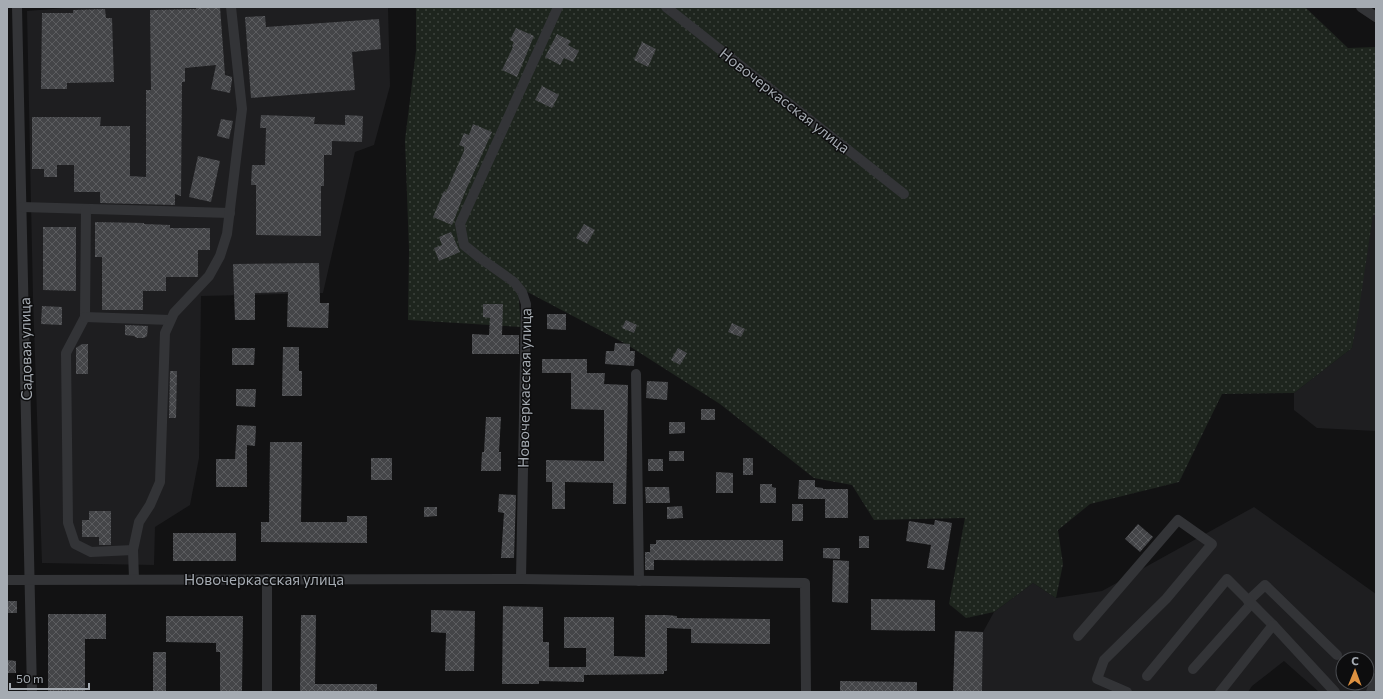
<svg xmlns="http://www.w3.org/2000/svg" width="1383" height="699" viewBox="0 0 1383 699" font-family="Commissioner,sans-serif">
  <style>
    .built { fill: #1e1e20; fill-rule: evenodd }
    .grass { fill: url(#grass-dots) }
    .building { fill: url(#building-cross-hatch) }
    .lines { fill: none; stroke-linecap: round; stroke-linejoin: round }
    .minor { stroke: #333437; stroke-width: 10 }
    .labels { text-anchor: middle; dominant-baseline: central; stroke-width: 3; stroke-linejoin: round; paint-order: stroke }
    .street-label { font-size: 15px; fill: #a5abb2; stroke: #0d0d0e }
  </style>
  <defs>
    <pattern id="grass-dots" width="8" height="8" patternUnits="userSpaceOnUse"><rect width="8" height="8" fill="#1e251e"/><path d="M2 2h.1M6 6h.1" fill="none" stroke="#3c423c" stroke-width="1.8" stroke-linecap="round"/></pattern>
    <pattern id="building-cross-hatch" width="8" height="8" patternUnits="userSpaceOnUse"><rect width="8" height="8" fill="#444548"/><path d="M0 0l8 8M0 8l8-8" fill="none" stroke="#5c5d60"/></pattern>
  </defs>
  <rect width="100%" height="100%" fill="#121213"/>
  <g class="built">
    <path d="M77,7H388L390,86L374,145L355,152L323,293L201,296L199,458L190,505L155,527L154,565L42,563L33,298L27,11Z"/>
    <path d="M1373,214L1376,215V431L1317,428L1294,410V393L1352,348Z"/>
    <path d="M1254,507L1376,594V692H1319L1284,661L1252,686L1248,692H982L983,632L994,612L1033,583L1056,598L1102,591ZM1343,659H1367V683H1343Z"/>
  </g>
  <path class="grass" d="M416,7H1305L1348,48L1376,47V215H1373L1358,316L1352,348L1294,393L1222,394L1179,482L1090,504L1058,530L1063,564L1056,598L1033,583L994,612L966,618L949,604L965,518L874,520L852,485L814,478L720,404L626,344L518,287L521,327L408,320L409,250L405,140L416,51Z"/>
  <g class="building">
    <path d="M196,7H220L225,75L232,77V80L230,93L211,89L216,65L185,68V82H182L181,196L175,194V205L100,203V192H74V165H57V177H44V169H32V117H101L100,126H130V176L146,177V90H151L150,10L196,9Z"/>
    <path d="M105,9L106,18H112L114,82L67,83V89H41L42,13H73V10Z"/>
    <path d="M265,16L266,27L379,19L381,49L352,52L355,90L251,98L245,17Z"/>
    <path d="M516,28L534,36L517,77L502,70L513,47L512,46L514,42L510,40Z"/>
    <path d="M557,34L571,41L568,45L579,51L573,62L564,58L560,65L545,57Z"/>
    <path d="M642,42L656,49L648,67L634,60Z"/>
    <path d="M542,86L559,95L552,108L535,100Z"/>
    <path d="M261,115L315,117L314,124L345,125V115L363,116L362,142L332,141V155H324V186H321V236L256,235V185H251L252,165H265L266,128H260Z"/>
    <path d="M221,119L233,121L229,139L217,136Z"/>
    <path d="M473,124L492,132L465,192L452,225L433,217L444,191L446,192L464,151V147L459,145L464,133L469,135Z"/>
    <path d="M198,156L220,161L211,202L189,197Z"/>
    <path d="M95,222L144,223V224L170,225V228H210V250H198V277H166V291H143V310H102V257H95Z"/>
    <path d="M584,224L595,230L587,244L576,238Z"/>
    <path d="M43,227H76V291L43,290Z"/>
    <path d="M451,232L460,252L439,261L434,248L442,245L439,237Z"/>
    <path d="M319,263L320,303H329L328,328L287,327L288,292L255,293V320H235L233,264Z"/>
    <path d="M483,304H503L502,335H519V354H472V334L489,335L490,318L483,317Z"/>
    <path d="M42,306L62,307V325L41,324Z"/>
    <path d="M547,314H566V330L547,329Z"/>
    <path d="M626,320L637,325L634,333L622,328Z"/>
    <path d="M732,323L745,329L741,337L728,332Z"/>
    <path d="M125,325L148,326L147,336L144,338H137L134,336L125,335Z"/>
    <path d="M615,343L630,344V351H635L634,366L605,364L606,351H614Z"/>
    <path d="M82,344H88V374H76V348Z"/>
    <path d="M283,347H299V371H302V396H282Z"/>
    <path d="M232,348H255L254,365H232Z"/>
    <path d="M678,348L687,353L680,365L671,360Z"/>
    <path d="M542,359H587V373H605L604,384L628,385L626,504H613V483L565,482V509H552V482H546V460L604,461V410L571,409V373H542Z"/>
    <path d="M170,371H177L176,418H169Z"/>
    <path d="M647,381L668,382L667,400L646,398Z"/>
    <path d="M236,389H256L255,407L236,406Z"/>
    <rect x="701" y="409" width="14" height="11"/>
    <path d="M486,417H501L499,452H501V471H481L482,452H484Z"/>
    <path d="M669,422H685V433L669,434Z"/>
    <path d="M237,425L256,426L255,446L247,445V487H216V459H235Z"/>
    <path d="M270,442H302L301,522H347V516H367V543L261,542V522H269Z"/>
    <rect x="669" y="451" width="15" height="10"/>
    <rect x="371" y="458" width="21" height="22"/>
    <rect x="743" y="458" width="10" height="17"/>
    <rect x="648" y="459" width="15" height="12"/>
    <path d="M716,472L733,473V493H716Z"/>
    <path d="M799,480H815V487L823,488V489H848V518H825V499H798Z"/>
    <path d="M760,484H772V487L776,488V503H760Z"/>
    <path d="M645,487H669L670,503H646Z"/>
    <path d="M499,494L516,495L514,558H501L504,513L498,512Z"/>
    <rect x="792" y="504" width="11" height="17"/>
    <path d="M682,506L683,518L667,519V507Z"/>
    <path d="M424,507H437V516L424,517Z"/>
    <path d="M89,511H111V545H99V537H82V520H89Z"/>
    <path d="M935,520L952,523L944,570L927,568L931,545L906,541L909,521L934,525Z"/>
    <path d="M1138,524L1153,537L1140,552L1125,539Z"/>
    <rect x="173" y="533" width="63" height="28"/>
    <rect x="859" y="536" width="10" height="12"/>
    <path d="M656,540H783V561L654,560V570H645V552H650V544H656Z"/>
    <path d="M823,548H840V559L823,558Z"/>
    <path d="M833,560L849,561L848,603L832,602Z"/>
    <path d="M871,599L935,600V631L871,630Z"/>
    <rect x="7" y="601" width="10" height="12"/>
    <path d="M503,606L543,607V642H549V667H586V648H564V617H614V656L645,657V615H667L677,616V618L770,619V644L691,643V629L667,628V671H664V674L584,675V682L539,681V684H502Z"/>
    <path d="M431,610L475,611L474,671H445L446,633L431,632Z"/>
    <path d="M48,614H106V639H85V692H48Z"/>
    <path d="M301,615H316L315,684H377V692H300Z"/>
    <path d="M166,616H243L242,691H220V652H216V643L166,642Z"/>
    <path d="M955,631L983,632L982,692H953Z"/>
    <rect x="153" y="652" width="13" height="40"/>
    <path d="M7,660L16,661V673H7Z"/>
    <path d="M840,681L917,682V692H840Z"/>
  </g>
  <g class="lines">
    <g class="minor">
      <path d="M17,7L32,692"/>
      <path d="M666,7L904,194"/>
      <path d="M1361,7L1376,17"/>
      <path d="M22,207L230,213"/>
      <path d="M86,209L85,317L66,353L68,523L75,544L91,552L133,550"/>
      <path d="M85,317L170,320"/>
      <path d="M636,374L639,581"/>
      <path d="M134,579L133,550L139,522L150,505L160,482L165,333L174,313L209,276L220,256L227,234L242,109L231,7"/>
      <path d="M521,579L526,304L522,292L514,282L480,258L464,245L460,224L558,7"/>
      <path d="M7,580L521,579L805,583L806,692"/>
      <path d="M1248,601L1265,585L1337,655"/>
      <path d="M1078,636L1178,520L1212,544L1166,599L1104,660L1097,679L1127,692"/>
      <path d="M1193,669L1251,604"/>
      <path d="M1147,676L1227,579L1273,625"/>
      <path d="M267,692V579"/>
      <path d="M1220,692L1273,625L1335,692"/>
      <path d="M1371,692L1376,678"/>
    </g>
  </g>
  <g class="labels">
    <g class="street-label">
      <text transform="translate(785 100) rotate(38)">Новочеркасская улица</text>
      <text transform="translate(25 349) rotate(-91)">Садовая улица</text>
      <text transform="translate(524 388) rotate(-89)">Новочеркасская улица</text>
      <text x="264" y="579">Новочеркасская улица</text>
    </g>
  </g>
  <rect width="1383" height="699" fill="none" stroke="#a5abb2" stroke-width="16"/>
  <g transform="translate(1355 671) rotate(1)"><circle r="19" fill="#0d0d0e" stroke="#4a4c50"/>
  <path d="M0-3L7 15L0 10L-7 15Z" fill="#dd9140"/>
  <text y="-6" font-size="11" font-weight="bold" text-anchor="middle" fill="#a5abb2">С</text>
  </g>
  <path d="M10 683v6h79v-6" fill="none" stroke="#a5abb2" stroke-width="2"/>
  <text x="16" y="683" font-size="12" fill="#a5abb2" stroke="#0d0d0e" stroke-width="3" paint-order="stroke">50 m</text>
</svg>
